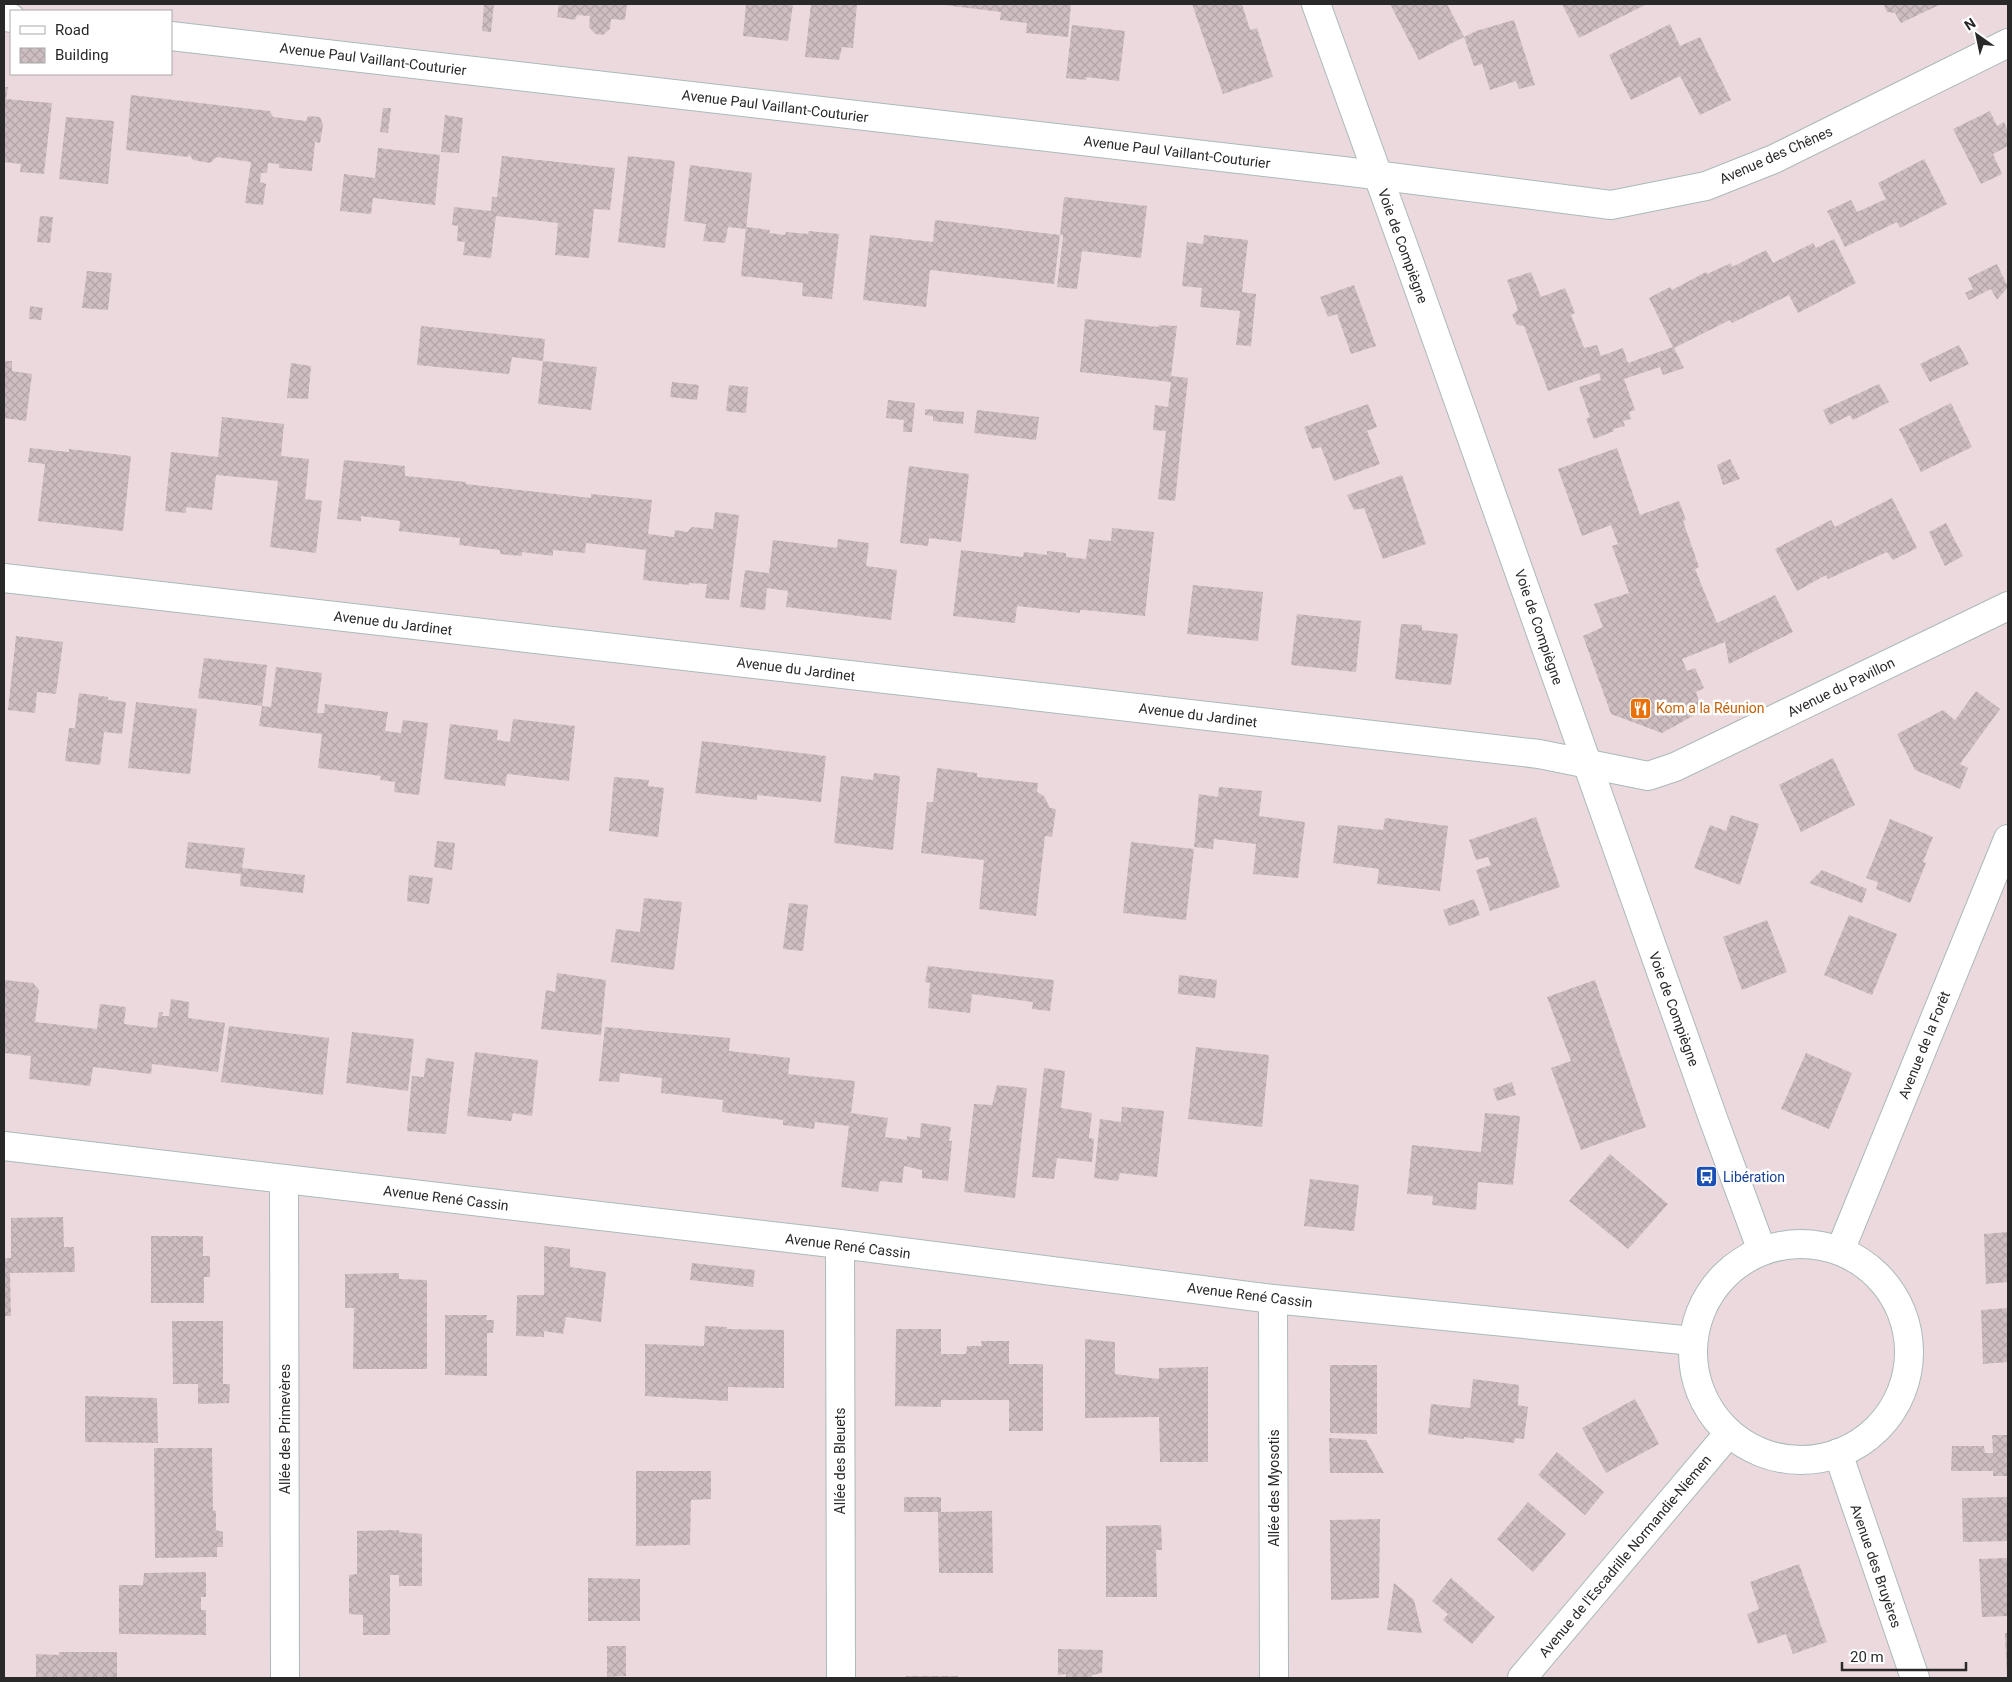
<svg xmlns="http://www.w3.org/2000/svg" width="2012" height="1682" viewBox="0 0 2012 1682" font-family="Roboto,sans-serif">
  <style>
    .building { fill: url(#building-cross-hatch) }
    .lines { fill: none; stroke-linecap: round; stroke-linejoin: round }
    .street-casing { stroke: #aababa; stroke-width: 30 }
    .street { stroke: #fff; stroke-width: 28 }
    .labels { text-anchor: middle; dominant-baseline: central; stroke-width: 5; stroke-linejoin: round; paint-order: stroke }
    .street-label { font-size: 14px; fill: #292929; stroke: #fff }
    .food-label { font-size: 14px; fill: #c56008; stroke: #fff; text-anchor: start }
    .transit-label { font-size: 14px; fill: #164399; stroke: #fff; text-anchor: start }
  </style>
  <defs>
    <pattern id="building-cross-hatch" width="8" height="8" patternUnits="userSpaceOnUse" patternTransform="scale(1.25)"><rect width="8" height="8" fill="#cebec1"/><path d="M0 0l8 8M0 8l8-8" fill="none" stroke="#b1a3a6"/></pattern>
  </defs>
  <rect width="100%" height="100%" fill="#ecd9de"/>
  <g class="building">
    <path d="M484,4H494L491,32L482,31Z"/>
    <path d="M559,4H627L625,20L611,19L610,29L603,35L595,34L589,27L590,16L577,15L575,20L557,17Z"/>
    <path d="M746,4H793L788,41L743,36Z"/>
    <path d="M811,4H857L853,48L842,47L839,60L805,57Z"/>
    <path d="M936,4H1071L1068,37L1026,33L1027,23L1000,20L1001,12Z"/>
    <path d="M1192,4H1242L1250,30L1257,28L1273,77L1223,94Z"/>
    <path d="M1390,4H1447L1464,37L1419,60Z"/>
    <path d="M1562,4H1647L1579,38Z"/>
    <path d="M1886,4H1941L1901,23L1895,13L1887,12L1884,6Z"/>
    <path d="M1514,20L1535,85L1519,89L1516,81L1490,90L1482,64L1474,66L1464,37L1476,31Z"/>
    <path d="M1670,24L1680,46L1700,37L1731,100L1700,115L1680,76L1631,100L1609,55Z"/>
    <path d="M1072,25L1125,31L1119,81L1086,77V80L1066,78Z"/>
    <path d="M4,87H8L6,99L52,103L44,174L20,172L21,164L4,162Z"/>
    <path d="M131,95L270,111L273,117L306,121L308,116L320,117L323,125L320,143L315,142L312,171L279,168V164L268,163L267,173H261L260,182L266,184L263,205L245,203L251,162L217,157L210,163L193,160L189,154L188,157L126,150Z"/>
    <path d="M383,108H391L388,133L380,132Z"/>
    <path d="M1990,111L1997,126L2004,122L2008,132V146L1993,154L2002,174L1981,184L1953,129Z"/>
    <path d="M445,115L463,118L459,153L441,152Z"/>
    <path d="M66,117L114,121L108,184L59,179Z"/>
    <path d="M378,148L440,155L435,205L373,198L371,214L340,211L344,174L375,178Z"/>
    <path d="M502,156L615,168L610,210L594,209L589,258L555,255L558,223L496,216L491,258L463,255L465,242L457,241L458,226L452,225L454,207L491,211L492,197H497Z"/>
    <path d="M628,156L675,161L665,248L618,242Z"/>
    <path d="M1924,159L1947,204L1900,228L1897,222L1845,247L1827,211L1851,200L1857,212L1886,199L1878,183Z"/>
    <path d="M690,165L752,173L746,229L728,227L725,243L703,241L706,224L684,221Z"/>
    <path d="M1064,197L1147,206L1141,258L1082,251L1077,289L1057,287L1063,237V235H1060L1054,284L930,270L926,307L863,300L870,235L933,242L935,220L1060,235Z"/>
    <path d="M40,216L53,217L50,243L37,242Z"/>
    <path d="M746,227L770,230L769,233L785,235L786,232L808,234L809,231L839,234L832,299L802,296L803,283L741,276Z"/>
    <path d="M1204,235L1248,240L1242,292L1256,294L1251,346L1236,345L1240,311L1200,307L1202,288L1182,286L1187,242L1203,244Z"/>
    <path d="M1834,239L1856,283L1798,313L1789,295L1732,323L1730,320L1674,348L1684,368L1663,375L1660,367L1624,379L1635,410L1629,412L1631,419L1623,421L1625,426L1613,429L1614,431L1594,439L1586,419L1590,417L1579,387L1601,380L1599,373L1548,391L1524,326L1517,325L1512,315L1518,310L1507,280L1531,272L1541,297L1565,288L1575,313L1571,315L1584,348L1597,345L1601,356L1623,348L1628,363L1673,347L1649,298L1670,287L1672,290L1706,272L1707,274L1731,263L1732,267L1766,250L1773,263L1813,243L1816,248Z"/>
    <path d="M1997,264L2008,287L1997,300L1991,289L1969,300L1965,293L1973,289L1968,278Z"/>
    <path d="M87,271L112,273L108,310L82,308Z"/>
    <path d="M1354,285L1376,346L1351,354L1337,314L1328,317L1320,297Z"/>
    <path d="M30,306L43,308L41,320L29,319Z"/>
    <path d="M1085,319L1159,327V325L1177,326L1171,376L1188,378L1175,501L1158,499L1166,431L1153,430L1155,405L1168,407L1171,382L1080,372Z"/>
    <path d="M421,326L545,339L543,361L597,367L591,410L538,404L543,361L512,357L509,374L417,365Z"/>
    <path d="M1959,345L1969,364L1930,382L1920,364Z"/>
    <path d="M4,361H12V371L32,374L26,421L4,418Z"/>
    <path d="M291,363L311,366L308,399L287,398Z"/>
    <path d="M672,382L699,385L697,400L670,397Z"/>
    <path d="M1879,384L1889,402L1853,420L1850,415L1830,425L1823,410Z"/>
    <path d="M729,385L748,387L746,413L726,411Z"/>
    <path d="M888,400L915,403L912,432H903L904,420L886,418Z"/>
    <path d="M1951,403L1972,447L1921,472L1899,429Z"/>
    <path d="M1368,404L1377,427L1367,431L1380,464L1334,481L1321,447L1312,449L1304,427Z"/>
    <path d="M925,409L964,412L963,424L933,421V416L925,415Z"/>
    <path d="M977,410L1039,417L1036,440L974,433Z"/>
    <path d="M222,417L284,424L281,456L309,459L305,499L322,501L316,553L270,547L278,481L216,475L212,510L186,507V513L165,511L171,452L218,457Z"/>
    <path d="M30,448L69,452V449L131,456L123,531L38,521L45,464L28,462Z"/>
    <path d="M1617,448L1640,515L1679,501L1686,520L1683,521L1699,567L1695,569L1717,623L1775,595L1793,632L1729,664L1725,642L1682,659L1687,671L1695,668L1704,688L1696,692L1702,711L1662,733L1611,714L1583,636L1603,627L1594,604L1629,593L1612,546L1618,544L1611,525L1582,536L1558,469Z"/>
    <path d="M1730,459L1740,479L1723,485L1717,465Z"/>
    <path d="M344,460L405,466V476L466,482V484L591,498V494L652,500L648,534L674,537L675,530L687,532L692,527L713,529L715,512L739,515L729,600L705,598L707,584L689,583V585L643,580L646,550L586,543L585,553L553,550V556L522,552V556L500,554V550L459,545L460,538L399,531L400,521L361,516V521L337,519Z"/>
    <path d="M909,466L969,474L961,542L929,538L928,546L900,543Z"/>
    <path d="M1402,475L1426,544L1383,559L1364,508L1354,510L1347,495Z"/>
    <path d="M1892,498L1917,548L1893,560L1887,552L1828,579L1826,575L1797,591L1775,549L1831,520L1835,527Z"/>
    <path d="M1946,523L1963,556L1945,566L1929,532Z"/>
    <path d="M1112,528L1154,532L1145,616L1084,610H1080V613L1017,606L1015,623L953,616L961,550L1023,557L1024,552L1047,555V551L1066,553V557L1086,559L1089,539L1111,541Z"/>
    <path d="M838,539L869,543L866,566L897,570L891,620L786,607L788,591L767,588L765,610L740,607L745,570L769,573L773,540L837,548Z"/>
    <path d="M1193,585L1263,592L1258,641L1187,634Z"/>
    <path d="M1297,614L1361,621L1356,672L1291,665Z"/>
    <path d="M1401,624L1422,625V630L1458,634L1451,685L1395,679Z"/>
    <path d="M16,636L63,642L56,694L37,692L35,713L8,710Z"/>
    <path d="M204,658L267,665L262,706L271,707L276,667L322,673L317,713H324L325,704L388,712L385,731L401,733L403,720L428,723L419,795L394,792L395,782L380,780L381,776L318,768L322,734L259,726L262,706L198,698Z"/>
    <path d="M1976,691L2000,709L1960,764L1968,768L1960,789L1915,770L1897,734L1943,710L1955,720Z"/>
    <path d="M79,693L108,697V700L126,702L122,734L104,732L100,765L65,761L69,728H75Z"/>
    <path d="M136,702L197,709L190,774L128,768Z"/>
    <path d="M513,719L575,726L569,781L507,774L505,786L444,779L450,724L498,730L497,740L510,742Z"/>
    <path d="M702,741L826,756L821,802L757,795V800L695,793Z"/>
    <path d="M1833,758L1855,805L1801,832L1779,785Z"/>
    <path d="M937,768L977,773V777L1038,783L1037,792L1044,796L1050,808L1056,809L1052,837L1045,836L1036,916L979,909L984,860L921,853L927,802H933Z"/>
    <path d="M874,773L900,776L893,850L834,843L841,776L873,780Z"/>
    <path d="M614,777L649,780L648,786L664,788L658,837L609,831Z"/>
    <path d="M1219,787L1262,791L1259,816L1305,822L1298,878L1253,874L1256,844L1214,839L1213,849L1194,847L1199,794L1218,797Z"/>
    <path d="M1731,815L1759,824L1740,885L1694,868L1710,825L1726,831Z"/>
    <path d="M1536,817L1560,887L1490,911L1476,870L1491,865L1488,857L1476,860L1469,840Z"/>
    <path d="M1385,818L1448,826L1440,891L1377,884L1379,869L1333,863L1338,825L1383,830Z"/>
    <path d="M1890,819L1933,837L1923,862L1926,863L1910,903L1876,889L1878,882L1866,878Z"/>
    <path d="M437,841L455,843L452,870L434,867Z"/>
    <path d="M188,842L245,848L242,868L305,875L303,893L240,886L241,874L185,868Z"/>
    <path d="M1131,842L1194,849L1186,920L1123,913Z"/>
    <path d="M1822,870L1867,889L1862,903L1809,883Z"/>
    <path d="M409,875L433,878L429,904L407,901Z"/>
    <path d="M644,898L682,902L674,970L611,962L616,929L640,932Z"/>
    <path d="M1474,899L1480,915L1449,926L1443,910Z"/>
    <path d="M789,903L808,905L803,951L783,949Z"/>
    <path d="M1849,915L1897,934L1872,995L1824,975Z"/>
    <path d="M1767,920L1787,972L1742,990L1723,937Z"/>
    <path d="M928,966L1054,980L1050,1011L1032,1009L1033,1002L972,994L970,1013L928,1008L930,983L925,982Z"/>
    <path d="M557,973L606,980L601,1035L541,1029L546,990L555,992Z"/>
    <path d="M1179,975L1217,980L1215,998L1178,994Z"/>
    <path d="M4,980L33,983L39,990L35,1022L97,1029L100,1004L126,1007L124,1024L157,1028L159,1012H163L162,1016H169L171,999L189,1002L188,1018L225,1023L218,1072L152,1064L151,1074L93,1067L90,1086L29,1079L31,1056L4,1053Z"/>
    <path d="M1595,980L1646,1127L1581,1150L1551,1068L1571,1061L1547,997Z"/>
    <path d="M229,1026L329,1038L323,1095L221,1082Z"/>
    <path d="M605,1027L730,1038L729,1051L790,1058L788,1074L855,1081L851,1113L888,1118L885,1137L907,1140V1136L920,1138L921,1123L951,1127L949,1141H952L948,1181L922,1178V1170L904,1166L902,1183L880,1181L878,1192L841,1187L849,1126L815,1122L814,1129L783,1125V1120L722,1112L723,1100L661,1093L662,1078L620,1073L619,1082L599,1081Z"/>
    <path d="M352,1032L414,1039L408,1091L346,1083Z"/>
    <path d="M1196,1047L1269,1055L1262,1127L1188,1119Z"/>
    <path d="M475,1052L538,1060L532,1116L513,1113L511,1121L467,1116Z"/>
    <path d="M1806,1053L1852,1073L1829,1129L1781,1109Z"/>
    <path d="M426,1058L454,1062L446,1134L407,1131L412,1076L424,1077Z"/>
    <path d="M1044,1068L1065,1071L1061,1108L1092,1113L1089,1138L1094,1139L1092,1162L1057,1158L1054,1179L1032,1177Z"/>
    <path d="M1512,1082L1516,1095L1497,1101L1493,1089Z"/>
    <path d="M997,1085L1027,1088L1015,1198L964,1192L974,1104L992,1105Z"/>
    <path d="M1122,1107L1164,1111L1157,1177L1120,1173L1118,1181L1094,1178L1100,1119L1121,1122Z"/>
    <path d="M1485,1113L1520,1116L1513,1185L1478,1182L1476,1210L1432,1205L1433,1196L1407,1194L1412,1145L1481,1152Z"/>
    <path d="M1610,1154L1668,1204L1628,1249L1569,1201Z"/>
    <path d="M1310,1179L1359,1185L1354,1231L1304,1226Z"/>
    <path d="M63,1217L64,1247H74L75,1272L10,1273L11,1316H4V1258H11V1218Z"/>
    <path d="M2008,1232V1282L1986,1284L1984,1234Z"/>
    <path d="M151,1236H203V1256H210V1277H204V1303H151Z"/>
    <path d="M544,1246L570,1249V1267L606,1272L601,1322L566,1317L563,1334L544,1331V1337L516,1336L517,1295H544Z"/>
    <path d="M692,1263L755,1270L753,1287L690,1280Z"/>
    <path d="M399,1273V1279L427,1280V1369H353L354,1308H345V1274Z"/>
    <path d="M2008,1308V1362L1983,1364L1981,1310Z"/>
    <path d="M445,1315H487L486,1320H494L493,1333H487V1376L445,1375Z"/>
    <path d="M172,1321H223V1384H230L229,1403L198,1404V1384H173Z"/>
    <path d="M705,1326L727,1327V1329L784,1330V1388L728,1387V1401L645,1396V1344L704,1346Z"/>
    <path d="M896,1329H941V1354H966L967,1346H982L981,1341H1009V1364H1043V1431H1009V1400H941V1407L895,1406Z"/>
    <path d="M1085,1339L1115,1342V1374L1159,1379V1368L1208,1367V1462H1160L1159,1417L1085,1418Z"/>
    <path d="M1330,1365H1377V1434L1330,1433Z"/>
    <path d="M1473,1379L1519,1385L1518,1405L1528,1407L1524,1439L1515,1438L1514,1443L1464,1437V1439L1428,1434L1431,1404L1470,1408Z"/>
    <path d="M85,1396L157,1398L158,1443L85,1442Z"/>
    <path d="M1635,1399L1659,1444L1606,1473L1582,1428Z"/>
    <path d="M1992,1435H2008V1476H1993V1471H1951L1952,1446H1984L1985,1453H1993Z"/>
    <path d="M1329,1438L1366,1440L1384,1473H1330Z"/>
    <path d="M154,1448H212L213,1510L216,1511V1530L223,1532V1547H217V1557L155,1558Z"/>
    <path d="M1557,1452L1604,1492L1585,1515L1538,1475Z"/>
    <path d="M636,1471H711V1499L691,1500L690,1545L636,1546Z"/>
    <path d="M904,1497H941V1512L992,1511L993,1573H939L938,1512H904Z"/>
    <path d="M2008,1497V1541L1963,1542L1962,1498Z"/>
    <path d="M1528,1502L1566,1534L1533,1572L1497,1539Z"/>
    <path d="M1380,1519L1379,1598L1331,1600L1330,1520Z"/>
    <path d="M1161,1525L1162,1550H1156L1157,1597H1106V1526Z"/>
    <path d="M399,1530V1532L422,1534V1586H399V1575H390V1635H363V1615L349,1614V1575L357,1574V1531Z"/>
    <path d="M2008,1558V1616L1982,1617L1979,1559Z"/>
    <path d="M1799,1564L1827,1642L1793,1654L1786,1634L1758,1644L1747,1614L1759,1609L1750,1582Z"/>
    <path d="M206,1572V1597H201V1610H206V1635L119,1634V1585H143L144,1573Z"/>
    <path d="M588,1578L640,1579V1621H588Z"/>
    <path d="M1451,1578L1495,1617L1472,1644L1443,1620L1448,1614L1432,1601Z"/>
    <path d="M1394,1583L1414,1600L1422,1633L1387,1630Z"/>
    <path d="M2005,1633H2008V1678H2007Z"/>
    <path d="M607,1646H626V1676L607,1677Z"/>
    <path d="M1058,1649L1103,1650L1102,1673L1092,1675V1678H1066V1674L1058,1675Z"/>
    <path d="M59,1652H117V1678H36V1654L59,1655Z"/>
    <rect x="906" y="1676" width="52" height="2"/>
  </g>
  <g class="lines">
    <defs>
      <g id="street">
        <path d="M1316,4L1406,253L1714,1121L1762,1251"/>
        <path d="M4,17L11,18"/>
        <path d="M171,36L1343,171L1611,205L1706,186L1774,159L2008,43"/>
        <path d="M4,578L1539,754L1648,776L1675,767L2008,606"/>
        <path d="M4,1146L840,1244L1273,1299L1693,1341"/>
        <path d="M284,1179L285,1678"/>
        <path d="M840,1244L841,1678"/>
        <circle cx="1801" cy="1352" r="108"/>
        <path d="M1840,1251L2008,839"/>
        <path d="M1273,1299L1274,1678"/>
        <path d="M1838,1453L1915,1678"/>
        <path d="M1522,1678L1729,1433"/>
      </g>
    </defs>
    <use href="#street" class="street-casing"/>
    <use href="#street" class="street"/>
  </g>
  <defs>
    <symbol id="restaurant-square" viewBox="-11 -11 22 22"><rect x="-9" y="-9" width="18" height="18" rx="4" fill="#e8710a" stroke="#fff"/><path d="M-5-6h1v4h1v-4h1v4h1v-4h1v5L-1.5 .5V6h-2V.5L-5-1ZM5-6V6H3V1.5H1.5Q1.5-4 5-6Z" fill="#fff"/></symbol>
    <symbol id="bus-square" viewBox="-11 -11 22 22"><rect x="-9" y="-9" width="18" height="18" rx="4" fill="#1a4fb4" stroke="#fff"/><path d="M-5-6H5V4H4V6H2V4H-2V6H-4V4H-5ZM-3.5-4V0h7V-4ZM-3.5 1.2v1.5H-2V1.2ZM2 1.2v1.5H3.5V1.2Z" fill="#fff"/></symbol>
  </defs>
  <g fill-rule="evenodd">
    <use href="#restaurant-square" x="1628" y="696" width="25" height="25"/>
    <use href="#bus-square" x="1694" y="1164" width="25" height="25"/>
  </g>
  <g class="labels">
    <g class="street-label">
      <text transform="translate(373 59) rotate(7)">Avenue Paul Vaillant-Couturier</text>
      <text transform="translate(775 106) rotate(7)">Avenue Paul Vaillant-Couturier</text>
      <text transform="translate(1177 152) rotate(7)">Avenue Paul Vaillant-Couturier</text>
      <text transform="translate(1776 155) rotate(-24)">Avenue des Chênes</text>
      <text transform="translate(1403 246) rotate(70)">Voie de Compiègne</text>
      <text transform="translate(393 623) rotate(7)">Avenue du Jardinet</text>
      <text transform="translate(1539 627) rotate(71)">Voie de Compiègne</text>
      <text transform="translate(796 669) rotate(7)">Avenue du Jardinet</text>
      <text transform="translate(1841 687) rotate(-26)">Avenue du Pavillon</text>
      <text transform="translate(1198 715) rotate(7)">Avenue du Jardinet</text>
      <text transform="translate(1674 1009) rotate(70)">Voie de Compiègne</text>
      <text transform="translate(1924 1045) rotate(-68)">Avenue de la Forêt</text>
      <text transform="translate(446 1198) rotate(7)">Avenue René Cassin</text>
      <text transform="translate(848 1246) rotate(7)">Avenue René Cassin</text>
      <text transform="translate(1250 1295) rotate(7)">Avenue René Cassin</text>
      <text transform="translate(285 1429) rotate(-90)">Allée des Primevères</text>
      <text transform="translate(840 1461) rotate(-90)">Allée des Bleuets</text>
      <text transform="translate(1274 1488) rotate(-90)">Allée des Myosotis</text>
      <text transform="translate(1625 1556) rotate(-50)">Avenue de l'Escadrille Normandie-Niemen</text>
      <text transform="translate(1876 1566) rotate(71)">Avenue des Bruyères</text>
    </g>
    <g class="food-label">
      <text x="1656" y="708">Kom a la Réunion</text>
    </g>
    <g class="transit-label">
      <text x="1723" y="1177">Libération</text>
    </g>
  </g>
  <rect width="2012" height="1682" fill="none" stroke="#292929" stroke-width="10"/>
  <rect x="10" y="10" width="162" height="65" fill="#ffffff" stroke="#a9a9a9"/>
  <rect x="20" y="26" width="25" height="8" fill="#ffffff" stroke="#a9a9a9"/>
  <text x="55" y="35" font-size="15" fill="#292929">Road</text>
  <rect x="20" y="48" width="25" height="15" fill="url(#building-cross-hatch)" stroke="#a9a9a9"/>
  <text x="55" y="60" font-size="15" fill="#292929">Building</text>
  <g transform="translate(1977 35) rotate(327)" stroke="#ffffff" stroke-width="4" paint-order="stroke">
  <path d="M0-4L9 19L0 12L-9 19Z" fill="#292929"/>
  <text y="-8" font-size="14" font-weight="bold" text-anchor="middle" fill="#292929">N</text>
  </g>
  <path d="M1842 1662v8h124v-8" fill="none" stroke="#292929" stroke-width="2.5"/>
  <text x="1850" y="1662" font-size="15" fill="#292929" stroke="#ffffff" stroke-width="4" paint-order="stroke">20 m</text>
</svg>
